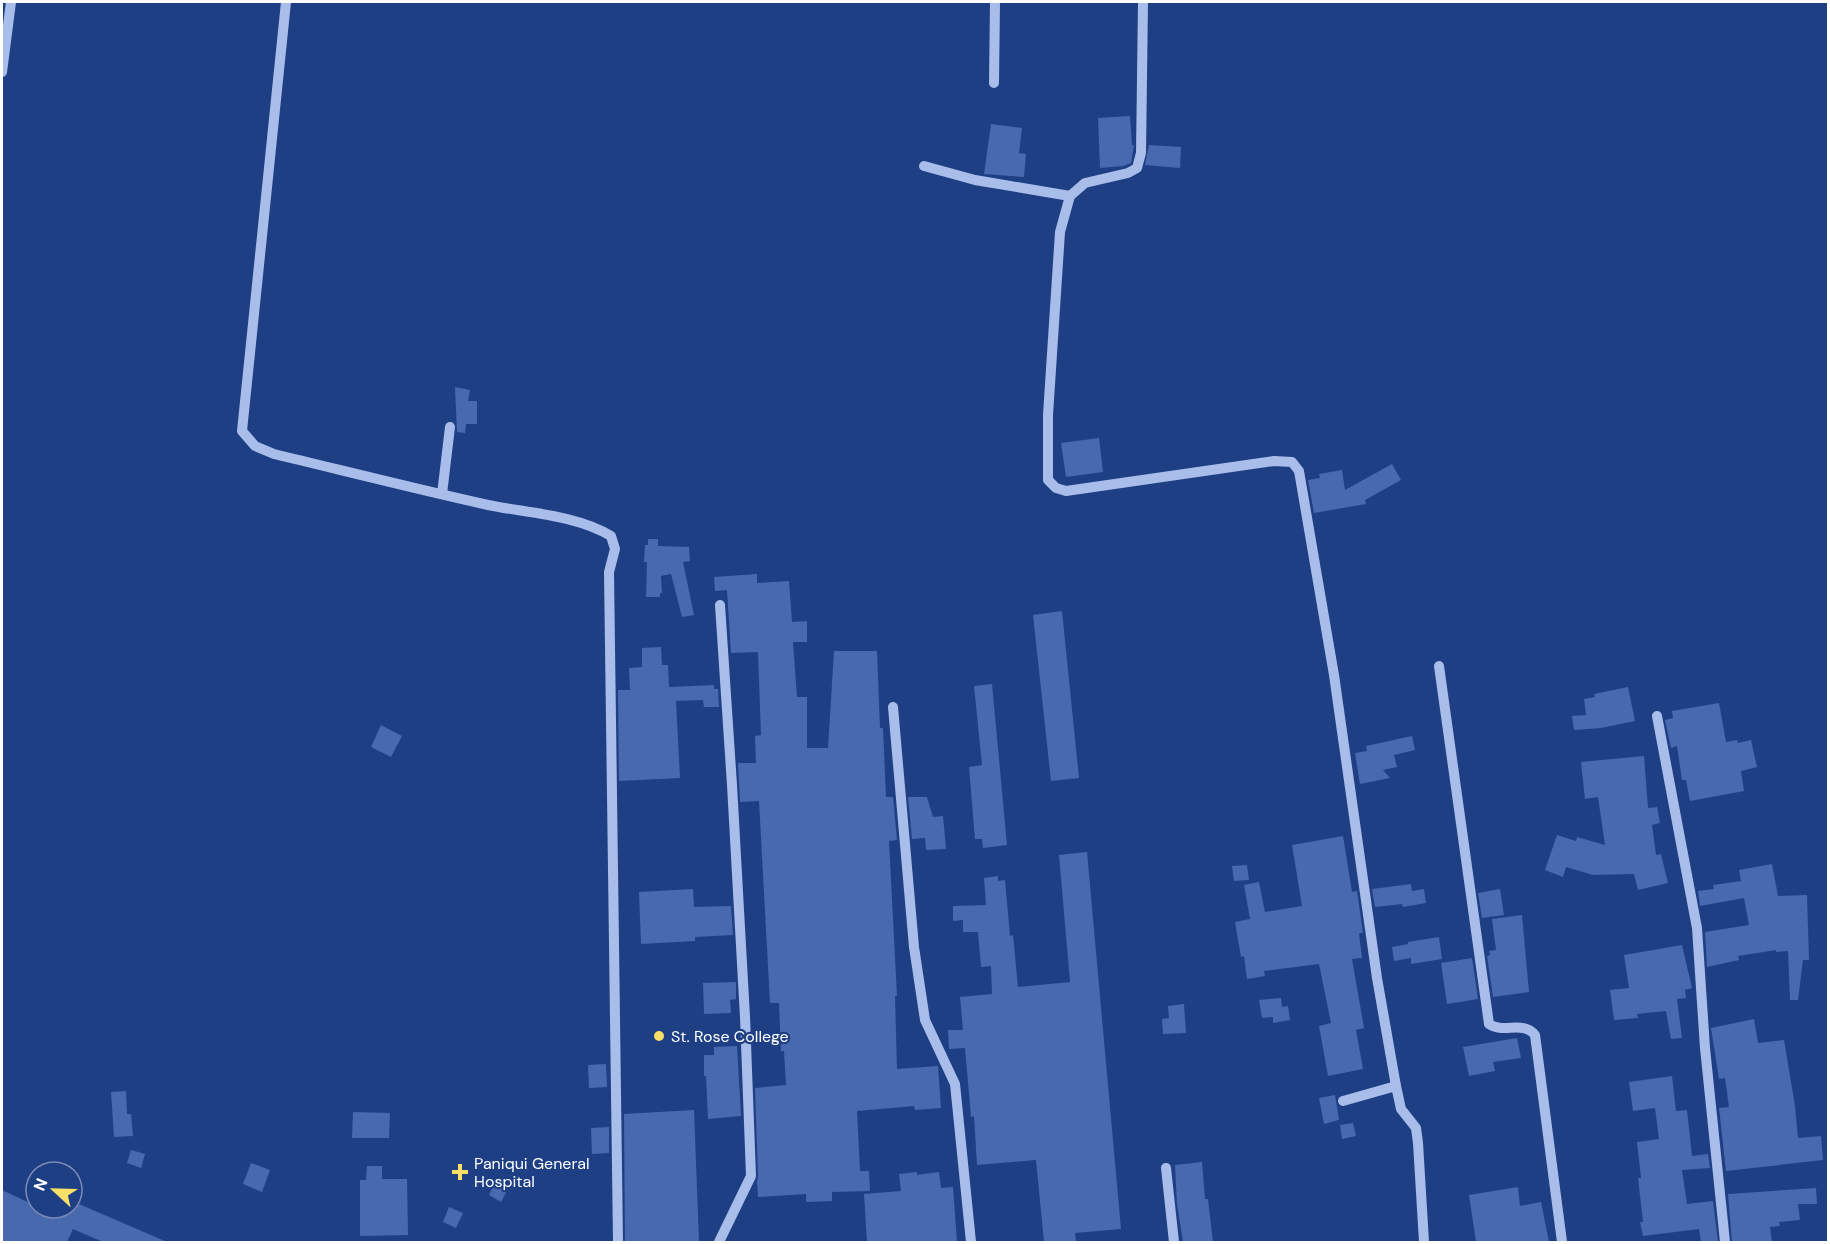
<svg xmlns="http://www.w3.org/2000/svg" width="1830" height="1244" viewBox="0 0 1830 1244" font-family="'DM Sans',sans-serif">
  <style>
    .building { fill: #4869ad }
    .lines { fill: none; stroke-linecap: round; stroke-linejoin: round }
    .minor { stroke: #a8bdea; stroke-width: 10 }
    .poi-dot { fill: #f8e068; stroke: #1f3f85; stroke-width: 2 }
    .labels { text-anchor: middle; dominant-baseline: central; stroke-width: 4.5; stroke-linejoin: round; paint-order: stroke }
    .poi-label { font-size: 16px; fill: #fff; stroke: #1f3f85; text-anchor: start }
  </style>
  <rect width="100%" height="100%" fill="#1f3f85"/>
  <g class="building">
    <path d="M1130,116L1132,145H1134L1131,163L1123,166L1100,168L1098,118Z"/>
    <path d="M991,124L1022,128L1019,153L1026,154L1024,177L984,174Z"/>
    <path d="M1149,145L1181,147L1180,168L1145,165Z"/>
    <path d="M455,387L470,390L468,401H477V424H466L465,433L457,432Z"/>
    <path d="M1099,438L1103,472L1066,477L1061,443Z"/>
    <path d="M1392,464L1401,480L1365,500L1366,504L1314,513L1308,480L1320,478L1319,474L1342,470L1345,490Z"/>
    <path d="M648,539H658V546L689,547L690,561L683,562L694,615L682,617L671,574L661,576L662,593H660V597H646L647,562H644L645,545H648Z"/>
    <path d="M757,574V583L789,581L792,622L807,621V642H793L797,697H807V748H828L834,651H877L880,728H883L886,797H893L897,840L889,841L897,996H895L897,1069L938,1066L941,1108L915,1110L914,1106L857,1111L860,1171H869L870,1191L832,1192V1201L806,1202V1194L758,1197L757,1182L758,1176L755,1088L786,1085L784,1051H781L779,1003H770L759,801L740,802L738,763H756L755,736L761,735L758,652L731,653L727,590L715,591L714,577Z"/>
    <path d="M1062,611L1079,778L1051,781L1033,615Z"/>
    <path d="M661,647L662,665H668L669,687L714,685V689H718L719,707H704L703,700L676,701L680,778L619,781L618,690H630L629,668L642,667V648Z"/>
    <path d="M992,684L1007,845L983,848L982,839H975L969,767L982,765L974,686Z"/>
    <path d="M1628,687L1635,721L1601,728L1574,730L1572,716L1586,715L1584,699L1595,697L1594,694Z"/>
    <path d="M1719,703L1726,742L1737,740L1738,743L1751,740L1757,767L1741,771L1744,791L1690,801L1686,780H1682L1677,746L1671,748L1665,720L1673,718L1672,711Z"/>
    <path d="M381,725L402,736L391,757L371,747Z"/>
    <path d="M1412,736L1415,750L1394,755L1397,767L1383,770L1390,778L1360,784L1355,753L1367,751L1366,746Z"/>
    <path d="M1644,756L1648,808L1657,807L1660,823L1652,825L1656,855L1661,854L1668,883L1638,890L1634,874L1593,875L1566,867L1563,877L1545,870L1557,835L1576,841L1577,837L1605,845L1598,797L1585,799L1581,762Z"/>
    <path d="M908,797H927L933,817L943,816L946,849L926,850L925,838L912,839Z"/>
    <path d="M1343,836L1352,892L1357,891L1363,933H1359L1362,958L1352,959L1364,1028L1356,1030L1363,1069L1328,1076L1319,1026L1331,1023L1319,964L1264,971L1265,976L1247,979L1244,956L1241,957L1235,922L1250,919L1244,885L1259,882L1265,912L1302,906L1292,845Z"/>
    <path d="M1087,852L1121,1229L1075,1233L1076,1242H1044L1036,1160L977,1165L974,1116L971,1117L965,1048L949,1049L948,1030H963L960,997L992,994L991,966L981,967L978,932H963V920L953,921V906L986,905L984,878L998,876V881L1005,880L1010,936L1013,935L1018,987L1070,982L1059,855Z"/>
    <path d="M1772,864L1778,896L1807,895L1809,960H1803L1798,1000H1790L1788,951L1776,952V950L1738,956L1739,960L1707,967L1705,932L1749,925L1744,898L1700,906L1698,891L1714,889L1713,885L1741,881L1739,870Z"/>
    <path d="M1247,865L1249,880L1234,881L1232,866Z"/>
    <path d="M1411,884L1412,891L1424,889L1426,903L1403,907L1402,904L1375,907L1372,889Z"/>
    <path d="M693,889L694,907L731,906L733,935L695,937V941L641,944L639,892Z"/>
    <path d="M1500,889L1504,915L1482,918L1478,893Z"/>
    <path d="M1522,915L1529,992L1493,997L1487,956L1490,955L1489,951L1496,950L1492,919Z"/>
    <path d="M1439,937L1442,959L1411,964V958L1394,961L1392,947L1408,944V942Z"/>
    <path d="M1682,945L1692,988L1685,990L1686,998L1677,999L1682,1038L1671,1039L1666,1011L1637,1014L1638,1018L1614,1020L1610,990L1629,988L1624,955Z"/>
    <path d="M1472,958L1478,999L1447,1004L1441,963Z"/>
    <path d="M736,982V999L730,1000L731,1013L704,1014L703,983Z"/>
    <path d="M1281,998L1282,1007L1288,1006L1290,1020L1273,1023V1017L1262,1018L1259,1000Z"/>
    <path d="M1184,1004L1186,1033L1163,1034L1162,1019L1169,1018L1168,1006Z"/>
    <path d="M1754,1019L1758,1043L1784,1040L1795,1106L1798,1138L1821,1136L1823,1160L1726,1171L1719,1108L1729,1107L1725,1078L1719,1079L1711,1028Z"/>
    <path d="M1517,1038L1521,1058L1493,1062L1495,1071L1469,1076L1463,1047Z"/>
    <path d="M737,1046L741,1116L708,1119L706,1076H704V1055H714V1047Z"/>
    <path d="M606,1064L607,1087L589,1088L588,1065Z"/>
    <path d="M1672,1076L1676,1111L1687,1110L1692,1156L1708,1154L1710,1168L1682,1170L1687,1204L1713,1201L1718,1242H1701L1699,1229L1643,1236L1640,1222H1643L1638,1178H1641L1637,1142L1659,1139L1655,1108L1633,1111L1629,1082Z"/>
    <path d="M126,1091L127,1114H131L133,1136L114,1137L111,1092Z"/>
    <path d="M1335,1095L1339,1120L1324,1124L1319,1098Z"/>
    <path d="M694,1110L699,1242H625L624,1114Z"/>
    <path d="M353,1112L390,1113L389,1138H352Z"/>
    <path d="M1353,1123L1356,1136L1342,1139L1340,1125Z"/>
    <path d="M609,1127V1153L592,1154L591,1128Z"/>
    <path d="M131,1150L145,1154L141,1168L127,1163Z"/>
    <path d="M1202,1162L1205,1199H1208L1213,1242H1183L1177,1204L1175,1165Z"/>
    <path d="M251,1163L270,1170L262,1192L243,1184Z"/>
    <path d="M367,1166H382V1179H407L408,1235L360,1236V1180H366Z"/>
    <path d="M917,1172V1175L939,1172L941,1188L953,1187L957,1242H867L864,1194L901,1191L899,1174Z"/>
    <path d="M495,1182L508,1189L501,1202L489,1195Z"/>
    <path d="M1518,1187L1520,1206L1541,1202L1549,1242H1476L1469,1195Z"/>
    <path d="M1816,1188L1817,1204H1798L1800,1220L1779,1222L1780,1226L1770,1227L1772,1242H1732L1728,1194Z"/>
    <path d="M2,1190L36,1206V1208H72V1201L167,1242H103L73,1229L67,1242H2Z"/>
    <path d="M449,1207L463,1213L456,1228L443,1222Z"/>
  </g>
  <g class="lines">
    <g class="minor">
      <path d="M286,2L242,431L255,446L274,454C345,471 416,489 488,505C527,513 577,515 611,536L615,549L609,572L618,1242"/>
      <path d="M1143,2L1141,153L1137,168L1128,173L1085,183L1070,196L1060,232L1048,415V480L1056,488L1066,491L1274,461L1292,462L1299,471L1334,675L1377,978L1396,1086L1401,1109L1416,1128L1418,1143L1424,1242"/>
      <path d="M2,72L11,2"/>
      <path d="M994,83L995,2"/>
      <path d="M924,166L975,180L1070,196"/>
      <path d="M442,494L450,427"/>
      <path d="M1439,666L1489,1024C1503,1034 1523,1020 1535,1035L1562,1242"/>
      <path d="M893,707L914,947L925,1020L955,1084L971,1242"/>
      <path d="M1657,716L1697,928L1705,1048L1725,1242"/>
      <path d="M1343,1101L1396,1086"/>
      <path d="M1166,1168L1174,1242"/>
      <path d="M719,1242L751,1176L745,1017L732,785L720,605"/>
    </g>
  </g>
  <g class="poi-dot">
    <circle cx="659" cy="1036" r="6"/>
    <path d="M457 1163h6v6h6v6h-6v6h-6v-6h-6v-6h6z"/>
  </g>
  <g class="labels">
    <g class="poi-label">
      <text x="671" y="1036">St. Rose College</text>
      <text x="474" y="1163">Paniqui General<tspan x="474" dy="18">Hospital</tspan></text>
    </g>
  </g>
  <rect width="1830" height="1244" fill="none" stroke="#ffffff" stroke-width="6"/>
  <g transform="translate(54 1190) rotate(292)"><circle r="28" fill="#1f3f85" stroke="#798cb6" stroke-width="1.5"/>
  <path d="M0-4.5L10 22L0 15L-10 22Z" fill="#f8e068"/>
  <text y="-9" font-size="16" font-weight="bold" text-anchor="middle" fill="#ffffff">N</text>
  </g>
</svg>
